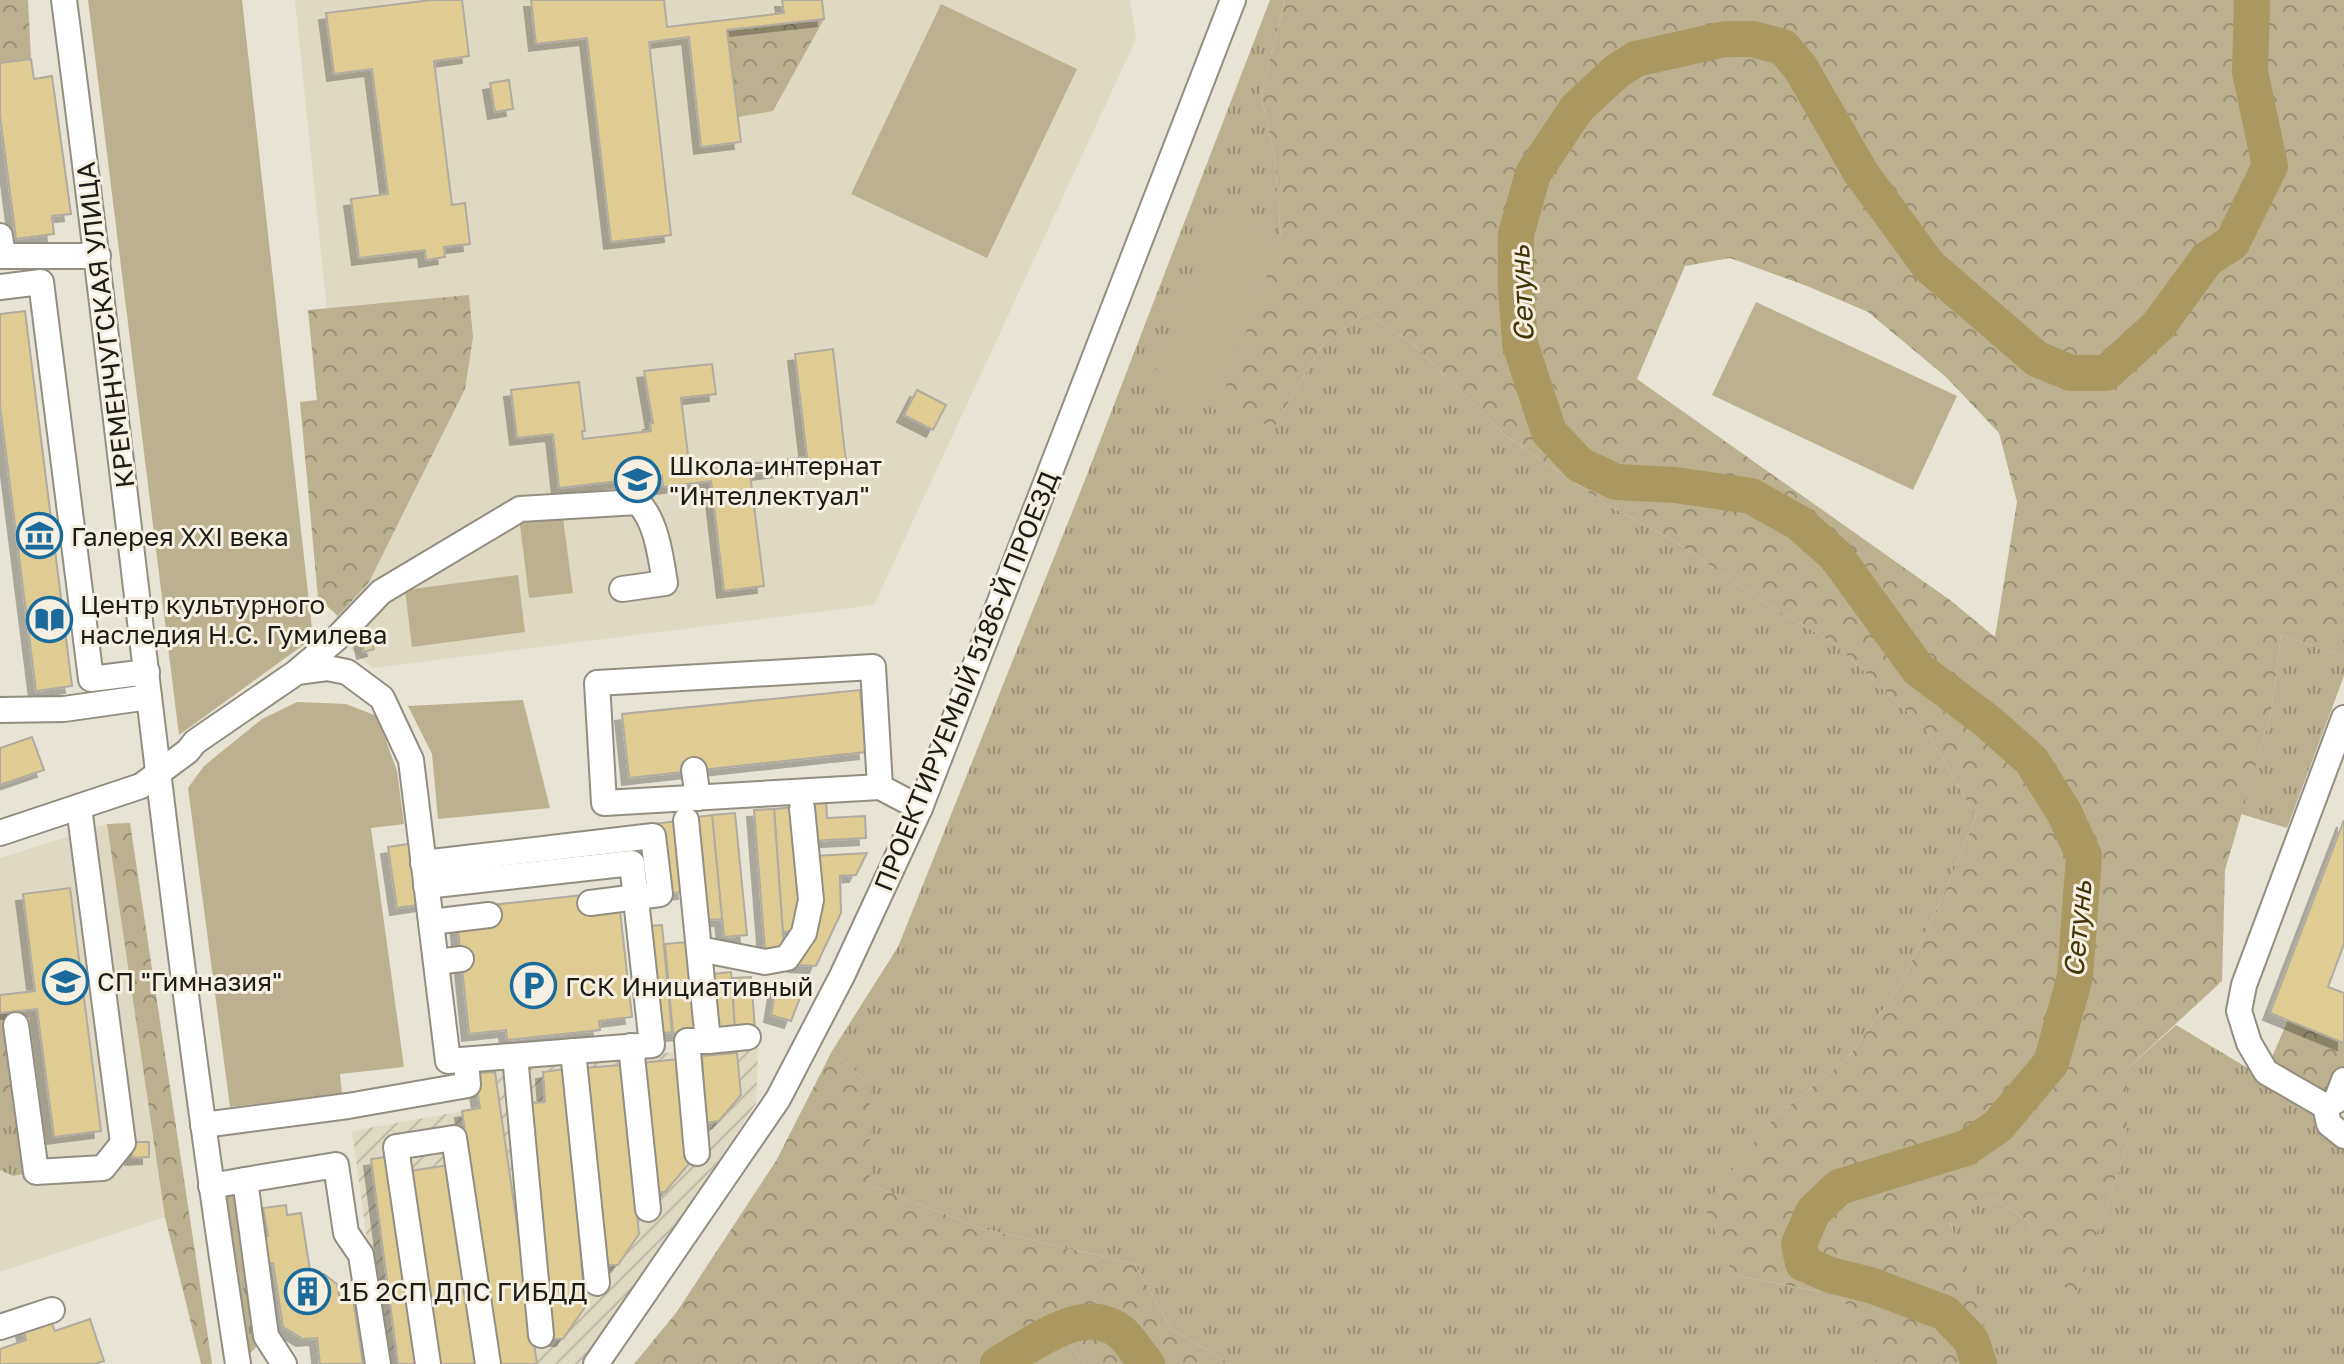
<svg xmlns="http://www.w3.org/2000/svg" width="2344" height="1364" viewBox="0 0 2344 1364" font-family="'Golos Text',sans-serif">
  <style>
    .built { fill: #dfd8c3 }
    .industrial { fill: url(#industrial-furrows) }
    .grass { fill: url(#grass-tufts) }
    .forest { fill: url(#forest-crowns); fill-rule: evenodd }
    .park { fill: #bcb18f }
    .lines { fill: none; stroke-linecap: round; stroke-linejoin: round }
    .river { stroke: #aa9861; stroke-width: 36 }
    .building { fill: #decc93; stroke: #b0ab9e; stroke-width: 2; filter: url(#shadow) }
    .minor-casing { stroke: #928e81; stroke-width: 28 }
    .minor { stroke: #fff; stroke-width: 24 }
    .labels { text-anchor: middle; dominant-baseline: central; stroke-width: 6; stroke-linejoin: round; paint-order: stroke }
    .street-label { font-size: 26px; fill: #1e1c17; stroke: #f5f0e2 }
    .poi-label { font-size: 26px; fill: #1e1c17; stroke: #f5f0e2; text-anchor: start }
    .water-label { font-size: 28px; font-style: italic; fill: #423506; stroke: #f5f0e2 }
  </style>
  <defs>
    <pattern id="industrial-furrows" width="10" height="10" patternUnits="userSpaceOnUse" patternTransform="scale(2)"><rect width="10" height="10" fill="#dfd8c3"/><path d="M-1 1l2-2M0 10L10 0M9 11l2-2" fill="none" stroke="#bfb9a7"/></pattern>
    <pattern id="grass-tufts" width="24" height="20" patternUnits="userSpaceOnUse" patternTransform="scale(2)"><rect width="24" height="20" fill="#bcb18f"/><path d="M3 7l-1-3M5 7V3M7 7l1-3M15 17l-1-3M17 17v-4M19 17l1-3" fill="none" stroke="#988f74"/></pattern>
    <pattern id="forest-crowns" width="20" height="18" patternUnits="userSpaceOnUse" patternTransform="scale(2)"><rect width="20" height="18" fill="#bcb18f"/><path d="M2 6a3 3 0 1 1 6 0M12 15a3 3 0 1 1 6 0" fill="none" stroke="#988f74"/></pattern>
    <filter id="shadow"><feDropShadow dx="-7" dy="7" stdDeviation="0" flood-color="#0004"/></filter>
  </defs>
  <rect width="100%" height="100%" fill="#e7e3d5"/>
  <g class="built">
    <path d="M295,0H1130L1136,39L874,605L373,668L337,638L334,593L354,573Z"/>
    <path d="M107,824L151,1104L165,1217L0,1272V858Z"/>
  </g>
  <path class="industrial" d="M758,1047L756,1103L585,1364H384L352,1131L480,1108L472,1065Z"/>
  <g class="grass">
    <path d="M1270,0H1285L1261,94L1275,160L1281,238L1275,426L1320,348L1365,312L1414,345L1506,436L1611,507L1671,539L1769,605L1835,644L1927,731L1976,817L1946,889L1901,984L1848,1058L1774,1118L1733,1275L1840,1295L1878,1352L1875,1364H1231L1171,1329L1135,1264L980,1228L870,1185V1084L832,1051L898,947L1083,485Z"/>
    <path d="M2281,635L2344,657V676L2287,828L2241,814L2271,714Z"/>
    <path d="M2176,1025L2344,1126V1364H1996L1950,1221L1992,1197L2028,1221L2074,1302L2127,1144V1069Z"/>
    <path d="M0,1096H25L36,1172L13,1176L0,1170Z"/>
    <path d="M226,1192L247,1202L266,1336L247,1357Z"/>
    <path d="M1066,1342L1086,1364H1024Z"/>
  </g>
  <g class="forest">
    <path d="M0,0H28L31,59L0,63Z"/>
    <path d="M1285,0H2344V657L2281,635L2271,714L2225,870L2222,981L2127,1069V1144L2074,1303L2028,1221L1992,1197L1950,1222L1971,1279L1996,1364H1875L1877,1352L1840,1295L1733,1275L1704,1205L1774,1118L1848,1058L1901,984L1946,889L1976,817L1927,731L1835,644L1769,605L1671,539L1611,507L1506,436L1414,345L1365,312L1320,348L1275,426L1229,417L1217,410L1281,238L1275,160L1261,94ZM1730,258L1807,286L1868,312L1946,377L1999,433L2017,502L1995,637L1950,600L1637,379L1685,266Z"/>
    <path d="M824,19L773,111L738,117L727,30Z"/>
    <path d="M469,295L473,337L465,389L369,582L338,616L318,598L300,402L317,400L308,310Z"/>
    <path d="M130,823L212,1364H201L165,1217L107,824Z"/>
    <path d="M13,1012L25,1096H0V1013Z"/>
    <path d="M2288,1020L2344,1043V1065L2333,1095L2325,1098L2274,1064L2272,1057Z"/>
    <path d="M832,1051L870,1084V1185L980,1228L1135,1264L1171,1329L1231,1364H1086L1066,1342L1024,1364H634L676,1313L776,1161Z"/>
  </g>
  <g class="park">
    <path d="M88,0H242L313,638L179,735Z"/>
    <path d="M941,4L1077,69L987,258L851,194Z"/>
    <path d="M1215,213L1281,238L1217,410L1150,385Z"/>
    <path d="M1756,302L1957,396L1913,490L1712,395Z"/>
    <path d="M562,511L573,593L529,598L519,517Z"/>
    <path d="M518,575L525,632L412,647L405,590Z"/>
    <path d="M523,700L550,808L438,819L432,754L408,706Z"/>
    <path d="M297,702L346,704L377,716L397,771L404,824L371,828L404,1067L340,1074L342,1094L230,1107L188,788L204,766L262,719Z"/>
  </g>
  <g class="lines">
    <g class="river">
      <path d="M998,1364C1033,1345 1085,1300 1123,1334C1132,1343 1139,1355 1147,1364"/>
      <path d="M1979,1364L1971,1340L1945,1313L1870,1285L1830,1275L1803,1263L1799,1244L1813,1212L1839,1187L1966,1148L1998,1126L2051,1063L2075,977L2084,856L2064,812L2031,760L1987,721L1918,669L1836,556L1799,523L1751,496L1675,485L1616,482L1580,465L1549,432L1520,344L1516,287V234L1533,174L1577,108L1617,71L1636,59L1725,39H1753L1783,47L1800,67L1861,173L1929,266L2037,359L2071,373H2106L2158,326L2207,259L2232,243L2270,166L2250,72L2252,0"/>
    </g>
  </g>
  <g class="building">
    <path d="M431,0H462L469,56L434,61L452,205L465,203L470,244L444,247L445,257L426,260L425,250L359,258L351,199L388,194L372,69L334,74L326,13Z"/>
    <path d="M531,0H664L667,27L784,13L782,0H822L824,19L727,30L741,142L701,147L689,37L649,42L671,235L611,242L587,38L536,44Z"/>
    <path d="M31,59L34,79L52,76L71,214L52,216L54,234L16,239L0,116V63Z"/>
    <path d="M509,80L513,109L495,112L490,83Z"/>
    <path d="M25,311L72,686L36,691L0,406V314Z"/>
    <path d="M833,349L846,462L750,474L764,586L724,591L711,481L663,487L662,476L559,488L553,434L517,438L511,390L579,382L585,431H582L583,439L651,431L650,423H653L644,371L712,364L716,394L681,398L690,471L807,457L795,354Z"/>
    <path d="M917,390L946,405L933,430L904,415Z"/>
    <path d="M369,632L374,649L364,652L360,635Z"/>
    <path d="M860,690L866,752L629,778L622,714Z"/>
    <path d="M32,737L44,770L0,785V748Z"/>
    <path d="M810,801H826L827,818L865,816L866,838L812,841Z"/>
    <path d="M795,807L802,904L799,930L783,932L774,809Z"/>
    <path d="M774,809L784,949L765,950L754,810Z"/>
    <path d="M735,813L747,935L724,937L712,815Z"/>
    <path d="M712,815L722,919L706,920L696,817Z"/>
    <path d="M2344,820V944L2328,987L2344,993V1043L2270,1013Z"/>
    <path d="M677,821L685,892L660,894L653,824Z"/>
    <path d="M415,843L424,904L397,908L388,847Z"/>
    <path d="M867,853L856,875L840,876L841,913L816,966L795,965L814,856Z"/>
    <path d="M70,888L101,1131L54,1137L37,1009L0,1013V995L35,991L23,894Z"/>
    <path d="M583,895L619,902L632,1017L599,1021L600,1030L507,1040L506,1030L469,1034L457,920L491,905Z"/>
    <path d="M662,925L672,1032L657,1034L648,926Z"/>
    <path d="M688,942L696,1031L673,1034L665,944Z"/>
    <path d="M731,972L735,1030L717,1031L713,974Z"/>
    <path d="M751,977L755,1029L735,1030L732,978Z"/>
    <path d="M776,985L803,990L791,1021L771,1015Z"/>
    <path d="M737,1053L741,1095L719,1121L706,1123L702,1056Z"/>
    <path d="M679,1059L688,1165L665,1192L654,1193L641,1063Z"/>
    <path d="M622,1065L639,1234L618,1265H603L584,1068Z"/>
    <path d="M565,1069L585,1307L563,1339H550L528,1103L545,1102L543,1072Z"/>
    <path d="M495,1072L537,1364H497L462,1111L480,1108L474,1073Z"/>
    <path d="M132,1142H149V1157L132,1158Z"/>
    <path d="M386,1157L420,1364H398L371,1159Z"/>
    <path d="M450,1165L478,1364H436L409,1171Z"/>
    <path d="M286,1205L287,1215L301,1213L311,1277L324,1274L337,1284L340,1300L353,1298L363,1364H320L317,1338L303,1339L283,1327L273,1263L268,1264L264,1236H268L263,1208Z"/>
    <path d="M90,1319L104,1361L94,1364H0V1349L26,1340L23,1330L51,1321L55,1331Z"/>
  </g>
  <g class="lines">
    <defs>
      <g id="minor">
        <path d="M64,0C124,454 168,911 238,1364"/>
        <path d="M0,236L3,256H98"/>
        <path d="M0,287L41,282L91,679L147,672"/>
        <path d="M298,671L337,638L381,592L520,509L637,502C656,518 661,558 665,583L622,589"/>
        <path d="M0,710L64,709L149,697"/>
        <path d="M2344,718L2244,985L2239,1011L2249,1043L2266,1072L2325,1106L2336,1101L2344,1080"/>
        <path d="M694,770L698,798"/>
        <path d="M880,787L604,803L597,683L873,667L880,787L920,808"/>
        <path d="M686,820L708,1041H687L697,1153"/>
        <path d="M0,833L141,786L188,751L195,742L297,672L327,668L347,672L382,698L411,760L448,1061L652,1045L632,863L426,886"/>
        <path d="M423,863L653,836L660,894L590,903"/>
        <path d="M431,922L489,915"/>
        <path d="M699,949L765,962L787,958L804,933L811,900L802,808"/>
        <path d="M436,962L461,959"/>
        <path d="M16,1025L36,1172L103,1168L123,1143L79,807"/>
        <path d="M708,1041L748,1037"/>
        <path d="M631,1046L648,1209"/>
        <path d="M573,1051L597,1283"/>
        <path d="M515,1056L541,1335"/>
        <path d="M2325,1106L2329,1124L2344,1136"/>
        <path d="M203,1125L348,1106L468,1085L466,1060"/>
        <path d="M245,1180L336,1165L346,1233L361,1255L378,1364"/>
        <path d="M211,1186L245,1180L266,1336L284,1364"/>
        <path d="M0,1327L52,1310"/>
        <path d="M428,1364L396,1147L454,1138L488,1364"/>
        <path d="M596,1364L778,1099L842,976L920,808L1233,0"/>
      </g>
    </defs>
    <use href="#minor" class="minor-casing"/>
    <use href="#minor" class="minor"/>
  </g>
  <defs>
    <symbol id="school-ring" viewBox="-11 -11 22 22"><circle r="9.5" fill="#f5f0e2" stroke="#1a6a9c" stroke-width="1.5"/><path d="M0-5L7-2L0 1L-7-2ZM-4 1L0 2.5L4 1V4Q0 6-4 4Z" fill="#1a6a9c"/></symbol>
    <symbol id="museum-ring" viewBox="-11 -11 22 22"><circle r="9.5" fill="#f5f0e2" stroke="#1a6a9c" stroke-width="1.5"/><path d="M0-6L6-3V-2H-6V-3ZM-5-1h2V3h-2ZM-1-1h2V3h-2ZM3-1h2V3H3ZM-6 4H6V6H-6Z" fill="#1a6a9c"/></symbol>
    <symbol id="library-ring" viewBox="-11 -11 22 22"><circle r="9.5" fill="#f5f0e2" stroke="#1a6a9c" stroke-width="1.5"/><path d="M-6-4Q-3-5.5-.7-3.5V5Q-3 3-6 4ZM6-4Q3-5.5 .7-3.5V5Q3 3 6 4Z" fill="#1a6a9c"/></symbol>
    <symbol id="parking-ring" viewBox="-11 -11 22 22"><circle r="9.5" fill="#f5f0e2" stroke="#1a6a9c" stroke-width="1.5"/><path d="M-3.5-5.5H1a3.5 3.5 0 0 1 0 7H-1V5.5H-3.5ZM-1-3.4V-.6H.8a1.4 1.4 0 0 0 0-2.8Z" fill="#1a6a9c"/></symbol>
    <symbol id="building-ring" viewBox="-11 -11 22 22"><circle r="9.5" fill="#f5f0e2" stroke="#1a6a9c" stroke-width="1.5"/><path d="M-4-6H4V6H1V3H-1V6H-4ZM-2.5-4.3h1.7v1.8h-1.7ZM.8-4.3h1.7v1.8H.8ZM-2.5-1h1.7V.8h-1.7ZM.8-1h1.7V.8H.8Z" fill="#1a6a9c"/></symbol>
  </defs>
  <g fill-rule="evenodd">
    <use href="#school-ring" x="612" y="454" width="51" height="51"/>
    <use href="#museum-ring" x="14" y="510" width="51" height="51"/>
    <use href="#library-ring" x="24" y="594" width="51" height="51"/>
    <use href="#school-ring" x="40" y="956" width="51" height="51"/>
    <use href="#parking-ring" x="508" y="960" width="51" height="51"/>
    <use href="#building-ring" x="282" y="1266" width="51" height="51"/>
  </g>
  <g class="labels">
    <g class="street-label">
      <text transform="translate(105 325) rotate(-97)">КРЕМЕНЧУГСКАЯ УЛИЦА</text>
      <text transform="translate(966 681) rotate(-68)">ПРОЕКТИРУЕМЫЙ 5186-Й ПРОЕЗД</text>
    </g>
    <g class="poi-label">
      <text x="669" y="465">Школа-интернат<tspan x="669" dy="30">"Интеллектуал"</tspan></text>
      <text x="71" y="536">Галерея XXI века</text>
      <text x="80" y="604">Центр культурного<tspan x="80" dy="30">наследия Н.С. Гумилева</tspan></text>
      <text x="97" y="981">СП "Гимназия"</text>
      <text x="565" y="986">ГСК Инициативный</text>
      <text x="339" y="1291">1Б 2СП ДПС ГИБДД</text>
    </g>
    <g class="water-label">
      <text transform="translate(1521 294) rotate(-93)">Сетунь</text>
      <text transform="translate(2077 929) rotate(-85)">Сетунь</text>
    </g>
  </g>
</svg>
